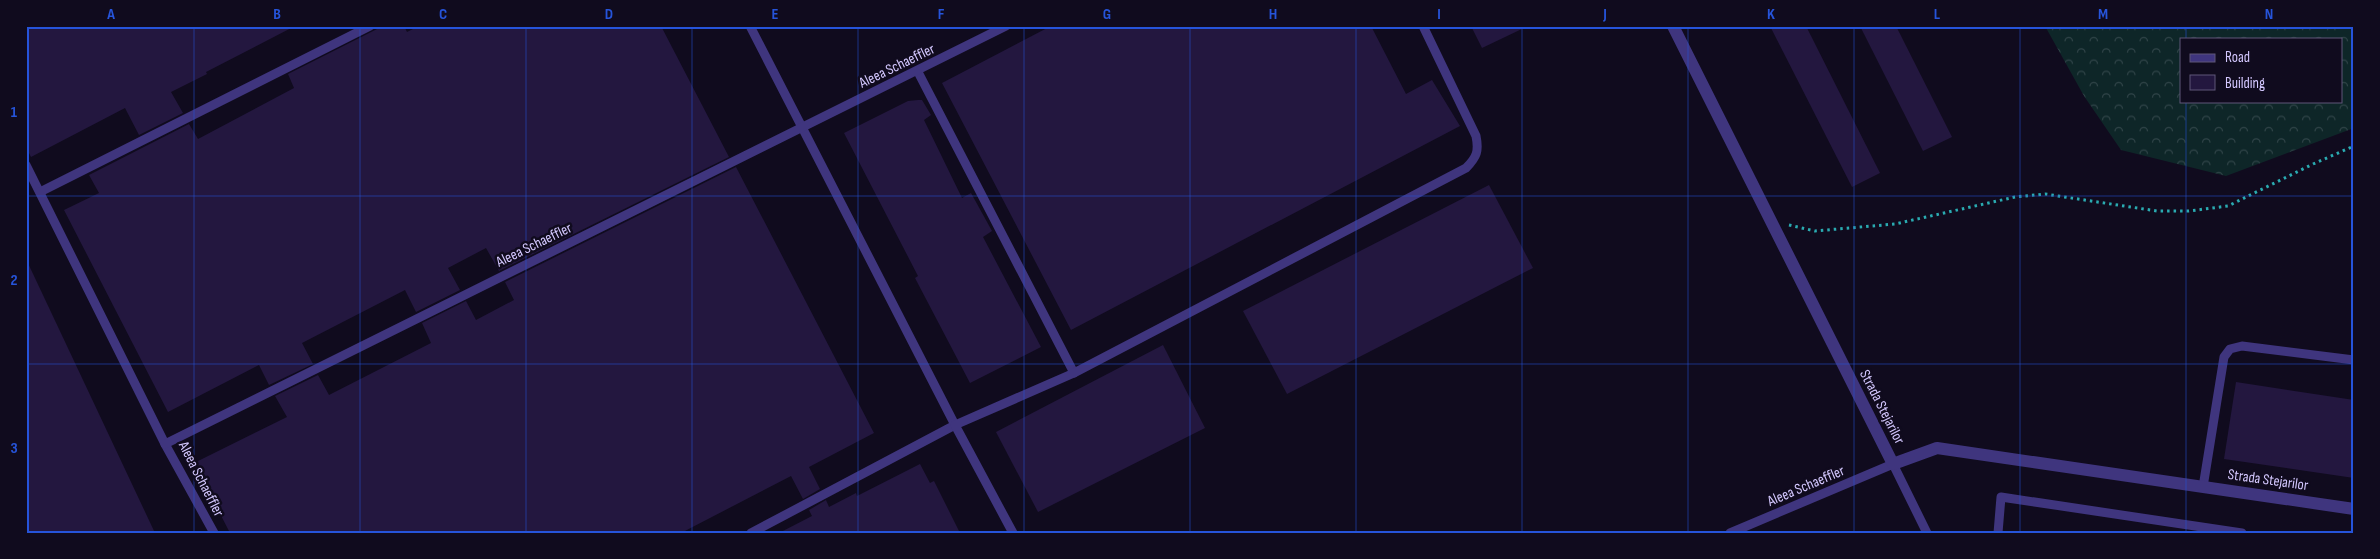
<svg xmlns="http://www.w3.org/2000/svg" width="2380" height="559" viewBox="0 0 2380 559" font-family="'Sofia Sans Condensed',sans-serif">
  <style>
    .forest { fill: url(#forest-crowns); fill-rule: evenodd }
    .building { fill: #23173f }
    .lines { fill: none; stroke-linecap: round; stroke-linejoin: round }
    .path { stroke: #2aabb1; stroke-width: 3; stroke-dasharray: 2.5 4; stroke-linecap: butt }
    .lane { stroke: #3f357e; stroke-width: 9 }
    .street { stroke: #3f357e; stroke-width: 12 }
    .grid { fill: none; stroke: #2654da; stroke-width: 1; stroke-opacity: 0.55 }
    .labels { text-anchor: middle; dominant-baseline: central; stroke-width: 5; stroke-linejoin: round; paint-order: stroke }
    .street-label { font-size: 15px; fill: #d4c8ff; stroke: #100b1e }
    .neatline { fill: none; stroke: #2654da; stroke-width: 2 }
    .grid-label { font-size: 16px; text-anchor: middle; font-weight: bold; fill: #2654da }
  </style>
  <defs>
    <pattern id="forest-crowns" width="20" height="18" patternUnits="userSpaceOnUse" patternTransform="scale(1.25)"><rect width="20" height="18" fill="#0e2628"/><path d="M2 6a3 3 0 1 1 6 0M12 15a3 3 0 1 1 6 0" fill="none" stroke="#304448"/></pattern>
  </defs>
  <rect width="100%" height="100%" fill="#100b1e"/>
  <path class="forest" d="M2045,26H2354V128L2226,176L2121,150L2084,96ZM2181,39H2341V101H2181Z"/>
  <g class="building">
    <path d="M31,26H295L206,72L207,74L171,92L183,113L139,135L125,108L31,157L26,147V29Z"/>
    <path d="M383,26H404L407,32L419,26H661L729,157L499,271L486,248L448,268L460,290L416,312L405,290L302,343L313,364L269,385L259,365L168,412L64,210L99,193L89,175L189,124L198,139L294,88L288,74Z"/>
    <path d="M1051,26H1371L1406,94L1432,80L1460,126L1071,330L942,83Z"/>
    <path d="M1471,26H1528L1482,48Z"/>
    <path d="M1770,26H1806L1880,173L1852,187Z"/>
    <path d="M1860,26H1896L1952,137L1923,151Z"/>
    <path d="M918,100H922L931,115L924,120L962,198L971,193L992,231L983,237L1041,347L970,383L915,278L918,276L844,133L908,101Z"/>
    <path d="M736,167L874,433L809,467L820,489L803,499L791,476L681,533H230L194,463L287,417L275,396L318,375L329,395L431,343L422,323L466,301L476,320L514,300L505,282Z"/>
    <path d="M1489,185L1533,268L1287,394L1243,311Z"/>
    <path d="M26,259L155,533H26Z"/>
    <path d="M1163,345L1205,428L1038,512L996,432Z"/>
    <path d="M2236,382L2354,400V478L2224,459Z"/>
    <path d="M920,464L930,483L934,481L960,533H779L812,516L809,510L826,500L829,507L856,493L857,496Z"/>
  </g>
  <g class="lines">
    <path class="path" d="M1789,225L1815,231L1895,224L2015,197L2045,194L2157,211H2189L2228,206L2313,164L2354,146"/>
    <g class="lane">
      <path d="M750,26L955,425L751,533"/>
      <path d="M918,72L1074,373"/>
      <path d="M26,165L165,444L214,533"/>
      <path d="M40,192L370,26"/>
      <path d="M165,444L1006,26"/>
      <path d="M2203,487L2224,357L2230,349L2242,346L2354,360"/>
      <path d="M1013,533L955,425L1074,373L1466,168C1477,157 1479,151 1476,136L1423,26"/>
      <path d="M1730,533L1893,464L1927,533"/>
      <path d="M1998,533L2001,497L2242,533"/>
    </g>
    <path class="street" d="M1673,26L1893,464L1937,448L2354,509"/>
  </g>
  <path class="grid" d="M194,26V533M360,26V533M526,26V533M692,26V533M858,26V533M1024,26V533M1190,26V533M1356,26V533M1522,26V533M1688,26V533M1854,26V533M2020,26V533M2186,26V39M2186,101V533M26,196H2354M26,364H2354"/>
  <g class="labels">
    <g class="street-label">
      <text transform="translate(897 66) rotate(-26)">Aleea Schaeffler</text>
      <text transform="translate(534 245) rotate(-26)">Aleea Schaeffler</text>
      <text transform="translate(1882 407) rotate(63)">Strada Stejarilor</text>
      <text transform="translate(201 479) rotate(63)">Aleea Schaeffler</text>
      <text transform="translate(2268 480) rotate(8)">Strada Stejarilor</text>
      <text transform="translate(1806 486) rotate(-23)">Aleea Schaeffler</text>
    </g>
  </g>
  <rect width="2380" height="559" fill="none" stroke="#100b1e" stroke-width="55"/>
  <rect x="2180" y="38" width="162" height="65" fill="#100b1e" stroke="#5e5778"/>
  <rect x="2190" y="54" width="25" height="8" fill="#3f357e" stroke="#5e5778"/>
  <text x="2225" y="62" font-size="15" fill="#d4c8ff">Road</text>
  <rect x="2190" y="75" width="25" height="15" fill="#23173f" stroke="#5e5778"/>
  <text x="2225" y="88" font-size="15" fill="#d4c8ff">Building</text>
  <rect x="28" y="28" width="2324" height="504" class="neatline"/>
  <g class="grid-label">
    <text x="111" y="19">A</text>
    <text x="277" y="19">B</text>
    <text x="443" y="19">C</text>
    <text x="609" y="19">D</text>
    <text x="775" y="19">E</text>
    <text x="941" y="19">F</text>
    <text x="1107" y="19">G</text>
    <text x="1273" y="19">H</text>
    <text x="1439" y="19">I</text>
    <text x="1605" y="19">J</text>
    <text x="1771" y="19">K</text>
    <text x="1937" y="19">L</text>
    <text x="2103" y="19">M</text>
    <text x="2269" y="19">N</text>
    <text x="14" y="117">1</text>
    <text x="14" y="285">2</text>
    <text x="14" y="453">3</text>
  </g>
</svg>
